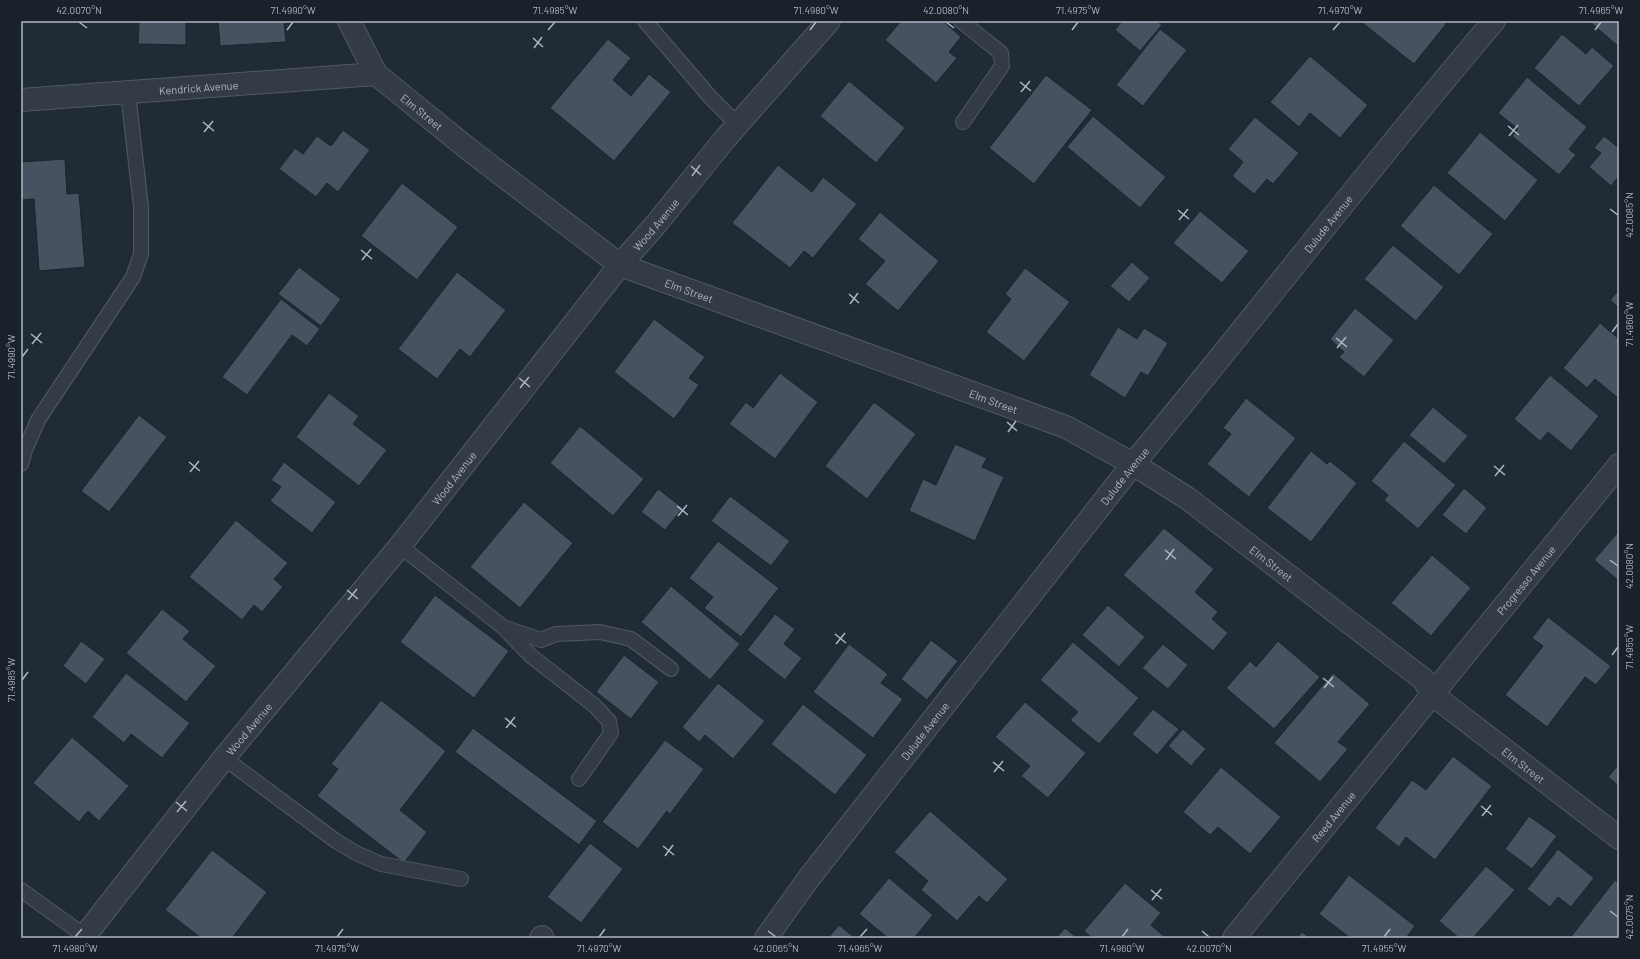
<svg xmlns="http://www.w3.org/2000/svg" width="1640" height="959" viewBox="0 0 1640 959" font-family="Barlow,sans-serif">
  <style>
    .building { fill: #465260; stroke: #1b232d }
    .lines { fill: none; stroke-linecap: round; stroke-linejoin: round }
    .service-casing { stroke: #505a64; stroke-width: 16 }
    .minor-casing { stroke: #505a64; stroke-width: 24 }
    .tertiary-casing { stroke: #505a64; stroke-width: 24 }
    .service { stroke: #333c46; stroke-width: 14 }
    .minor { stroke: #333c46; stroke-width: 22 }
    .tertiary { stroke: #333c46; stroke-width: 22 }
    .ticks { fill: none; stroke: #adb7c3; stroke-width: 1.5 }
    .labels { text-anchor: middle; dominant-baseline: central; stroke-width: 3; stroke-linejoin: round; paint-order: stroke }
    .street-label { font-size: 11px; fill: #adb7c3; stroke: #19212b }
    .neatline { fill: none; stroke: #adb7c3; stroke-width: 1.5 }
    .ticks-label { font-size: 10px; text-anchor: middle; fill: #adb7c3 }
  </style>
  <rect width="100%" height="100%" fill="#202b36"/>
  <g class="building">
    <path d="M139,21H186V45L138,44Z"/>
    <path d="M218,21H284L286,42L220,46Z"/>
    <path d="M901,21H943L961,37L949,52L957,58L936,83L885,40Z"/>
    <path d="M1122,21H1157L1162,25L1140,51L1115,30Z"/>
    <path d="M1360,21H1443L1446,24L1414,64Z"/>
    <path d="M1589,21H1619V45L1618,46Z"/>
    <path d="M1160,29L1187,50L1143,106L1116,85Z"/>
    <path d="M1562,34L1586,54L1592,47L1614,66L1579,106L1534,68Z"/>
    <path d="M608,39L631,58L613,80L631,96L649,74L671,92L614,161L550,108Z"/>
    <path d="M1310,56L1368,105L1340,138L1310,113L1299,127L1270,102Z"/>
    <path d="M1046,75L1092,110L1034,184L989,148Z"/>
    <path d="M1527,77L1587,127L1569,149L1576,155L1559,175L1512,136L1518,129L1498,113Z"/>
    <path d="M849,81L905,128L876,163L820,116Z"/>
    <path d="M1093,116L1166,177L1140,208L1067,147Z"/>
    <path d="M1255,117L1299,153L1273,184L1267,179L1254,194L1232,176L1243,162L1228,149Z"/>
    <path d="M343,130L370,150L338,192L327,183L316,197L279,169L295,148L303,154L317,136L331,146Z"/>
    <path d="M1480,132L1538,180L1505,221L1447,173Z"/>
    <path d="M1604,136L1619,148V176L1611,186L1589,167L1601,153L1594,148Z"/>
    <path d="M65,159L67,194L79,193L85,267L39,271L34,199L21,200V162Z"/>
    <path d="M778,165L812,192L823,177L857,204L813,258L804,251L790,268L732,223Z"/>
    <path d="M402,183L458,227L417,280L361,236Z"/>
    <path d="M1434,185L1493,234L1459,275L1400,226Z"/>
    <path d="M1200,211L1249,251L1222,283L1173,243Z"/>
    <path d="M880,212L939,261L898,311L865,284L885,261L858,239Z"/>
    <path d="M1393,245L1444,287L1416,321L1364,279Z"/>
    <path d="M1132,262L1150,278L1129,302L1110,286Z"/>
    <path d="M299,267L341,299L321,326L278,294Z"/>
    <path d="M1025,268L1070,302L1024,361L986,332L1011,299L1005,294Z"/>
    <path d="M457,272L506,310L470,357L460,349L437,379L398,349Z"/>
    <path d="M1619,290V308L1610,300Z"/>
    <path d="M281,299L320,329L307,346L292,335L247,395L222,377Z"/>
    <path d="M1355,308L1394,340L1364,377L1339,357L1344,352L1330,339Z"/>
    <path d="M654,319L705,357L689,378L699,385L674,419L614,372Z"/>
    <path d="M1600,323L1619,339V396L1618,398L1595,379L1587,388L1563,368Z"/>
    <path d="M1118,327L1137,339L1144,328L1168,343L1148,376L1141,372L1125,398L1089,375Z"/>
    <path d="M780,373L818,402L775,459L729,424L746,402L753,408Z"/>
    <path d="M1550,375L1599,416L1571,451L1548,432L1540,441L1514,419Z"/>
    <path d="M329,393L359,416L353,424L387,450L359,486L296,437Z"/>
    <path d="M1246,398L1296,438L1249,497L1207,464L1231,434L1223,428Z"/>
    <path d="M874,402L916,434L867,499L825,466Z"/>
    <path d="M1433,407L1468,436L1444,464L1409,435Z"/>
    <path d="M139,415L167,437L109,512L81,491Z"/>
    <path d="M580,426L644,479L613,516L550,463Z"/>
    <path d="M1404,441L1456,485L1418,529L1384,500L1388,495L1371,481Z"/>
    <path d="M955,444L987,458L982,467L1004,477L975,541L909,511L923,479L936,485Z"/>
    <path d="M1311,451L1327,464L1330,461L1357,483L1311,542L1267,508Z"/>
    <path d="M284,462L336,502L312,533L270,501L281,487L271,480Z"/>
    <path d="M1464,488L1487,508L1466,534L1442,515Z"/>
    <path d="M658,489L683,508L665,530L641,512Z"/>
    <path d="M730,496L790,541L771,566L711,521Z"/>
    <path d="M524,502L573,543L520,608L470,567Z"/>
    <path d="M236,520L288,563L274,579L283,587L262,612L254,605L242,620L189,577Z"/>
    <path d="M1164,528L1214,569L1195,592L1218,612L1212,619L1228,633L1213,651L1123,575Z"/>
    <path d="M1619,531V581L1594,560Z"/>
    <path d="M718,541L779,588L741,637L704,608L713,597L689,578Z"/>
    <path d="M1432,555L1471,588L1431,636L1391,603Z"/>
    <path d="M671,586L740,644L710,680L641,622Z"/>
    <path d="M435,595L509,651L474,698L400,642Z"/>
    <path d="M1108,605L1145,637L1119,667L1082,635Z"/>
    <path d="M162,609L190,631L183,639L216,666L186,702L126,653Z"/>
    <path d="M775,614L795,629L784,644L802,658L785,680L747,650Z"/>
    <path d="M1548,617L1611,666L1596,685L1585,677L1547,727L1505,695L1543,646L1532,638Z"/>
    <path d="M931,640L958,661L927,700L901,679Z"/>
    <path d="M81,641L105,659L86,684L63,666Z"/>
    <path d="M1278,641L1320,677L1274,729L1226,688L1250,661L1256,667Z"/>
    <path d="M1073,642L1139,698L1099,744L1070,720L1078,712L1040,680Z"/>
    <path d="M849,644L888,674L881,683L903,699L873,738L813,692Z"/>
    <path d="M1163,644L1188,665L1168,689L1142,668Z"/>
    <path d="M624,655L659,682L631,719L596,692Z"/>
    <path d="M126,673L190,723L162,758L131,734L124,743L92,717Z"/>
    <path d="M1333,673L1370,704L1338,742L1348,749L1320,782L1274,743Z"/>
    <path d="M718,683L765,721L733,759L705,735L699,742L682,727Z"/>
    <path d="M381,700L446,751L400,810L427,832L404,863L317,796L338,769L331,764Z"/>
    <path d="M1025,702L1086,753L1048,798L1021,776L1030,766L995,737Z"/>
    <path d="M803,704L867,755L835,795L771,744Z"/>
    <path d="M1153,709L1179,729L1157,755L1132,734Z"/>
    <path d="M473,728L597,821L579,845L455,752Z"/>
    <path d="M1183,729L1206,749L1191,766L1168,746Z"/>
    <path d="M72,737L129,786L99,821L88,811L79,822L33,783Z"/>
    <path d="M665,740L704,769L670,814L667,811L638,849L602,822Z"/>
    <path d="M1453,756L1492,786L1435,860L1406,837L1399,847L1375,828L1412,780L1426,790Z"/>
    <path d="M1619,764V786L1608,777Z"/>
    <path d="M1221,767L1281,817L1250,854L1218,827L1210,835L1183,812Z"/>
    <path d="M930,811L1008,879L987,903L979,896L957,921L921,890L928,881L894,852Z"/>
    <path d="M1529,816L1557,836L1532,869L1505,849Z"/>
    <path d="M590,843L623,869L581,923L547,897Z"/>
    <path d="M1558,849L1594,878L1571,907L1558,897L1550,907L1527,889Z"/>
    <path d="M212,850L267,892L232,938H201L165,910Z"/>
    <path d="M1486,866L1515,890L1473,938H1459L1439,921Z"/>
    <path d="M1349,875L1415,926L1406,938H1350L1319,914Z"/>
    <path d="M889,878L933,915L914,938H888L859,914Z"/>
    <path d="M1615,880L1619,883V938H1570Z"/>
    <path d="M1125,883L1161,913L1151,925L1166,938H1092L1084,931Z"/>
    <path d="M839,925L855,938H828Z"/>
    <path d="M1065,928L1077,938H1056Z"/>
    <path d="M1302,932L1310,938H1297Z"/>
  </g>
  <g class="lines">
    <defs>
      <g id="service">
        <path d="M645,21L711,98L738,125"/>
        <path d="M961,21L1001,53L1002,66L963,122"/>
        <path d="M21,464L25,450L38,420L133,277L141,254V207L128,93"/>
        <path d="M400,546L503,627L531,656L595,706L609,721L611,733L579,779"/>
        <path d="M505,628L541,640L556,634L600,632L631,639L671,669"/>
        <path d="M224,758L336,841L356,853L381,864L461,879"/>
        <path d="M21,890L85,936"/>
      </g>
      <g id="minor">
        <path id="s1" d="M21,100L376,74"/>
        <path d="M541,938L542,937"/>
        <path id="s2" d="M766,938L809,878L1133,464C1255,318 1370,166 1494,21"/>
        <path id="s3" d="M1234,938L1619,465"/>
      </g>
      <g id="tertiary">
        <path id="s4" d="M349,21L376,74L467,148L620,265L1066,427L1133,464L1187,498L1423,679L1433,695L1619,838"/>
        <path id="s5" d="M83,938L224,758L400,546L620,265L657,223L724,140L829,21"/>
      </g>
    </defs>
    <use href="#service" class="service-casing"/>
    <use href="#minor" class="minor-casing"/>
    <use href="#tertiary" class="tertiary-casing"/>
    <use href="#service" class="service"/>
    <use href="#minor" class="minor"/>
    <use href="#tertiary" class="tertiary"/>
  </g>
  <path class="ticks" d="M79,22L87,28M946,22L954,28M287,30L293,22M548,30L555,22M810,30L816,22M1072,30L1078,22M1333,30L1340,22M1595,30L1601,22M533,38L543,47M534,48L542,37M1020,82L1031,91M1021,92L1030,81M203,122L214,131M1508,126L1519,135M204,132L213,121M1509,136L1518,125M691,166L701,175M692,176L700,165M1610,209L1618,215M1178,210L1189,219M1179,220L1188,209M361,250L372,259M362,260L371,249M849,294L859,303M850,304L858,293M1612,332L1618,324M31,334L42,343M1336,338L1347,347M32,344L41,333M1337,348L1346,337M22,357L28,349M519,378L530,387M520,388L529,377M1007,422L1017,431M1008,432L1016,421M189,462L200,471M1494,466L1505,475M190,472L199,461M1495,476L1504,465M677,506L688,515M678,516L687,505M1165,550L1176,559M1166,560L1174,549M1610,560L1618,566M347,590L358,599M348,600L357,589M835,634L846,643M836,644L845,633M1612,655L1618,647M1323,678L1334,687M22,680L28,672M1324,688L1333,677M505,718L516,727M506,728L515,717M993,762L1004,771M994,772L1003,761M176,802L187,811M1481,806L1492,815M177,812L186,801M1482,816L1491,805M663,846L674,855M665,856L673,845M1151,890L1162,899M1152,900L1161,889M1610,911L1618,917M768,931L776,937M1202,931L1209,937M75,937L82,929M337,937L343,929M599,937L605,929M860,937L867,929M1122,937L1128,929M1384,937L1390,929"/>
  <g class="labels">
    <g class="street-label">
      <text stroke="none"><textPath href="#s1" startOffset="178">Kendrick Avenue</textPath></text>
      <text stroke="none"><textPath href="#s4" startOffset="119">Elm Street</textPath></text>
      <text stroke="none"><textPath href="#s2" startOffset="909">Dulude Avenue</textPath></text>
      <text stroke="none"><textPath href="#s5" startOffset="915">Wood Avenue</textPath></text>
      <text stroke="none"><textPath href="#s4" startOffset="443">Elm Street</textPath></text>
      <text stroke="none"><textPath href="#s4" startOffset="767">Elm Street</textPath></text>
      <text stroke="none"><textPath href="#s2" startOffset="585">Dulude Avenue</textPath></text>
      <text stroke="none"><textPath href="#s5" startOffset="591">Wood Avenue</textPath></text>
      <text stroke="none"><textPath href="#s4" startOffset="1091">Elm Street</textPath></text>
      <text stroke="none"><textPath href="#s3" startOffset="462">Progresso Avenue</textPath></text>
      <text stroke="none"><textPath href="#s5" startOffset="267">Wood Avenue</textPath></text>
      <text stroke="none"><textPath href="#s2" startOffset="261">Dulude Avenue</textPath></text>
      <text stroke="none"><textPath href="#s4" startOffset="1415">Elm Street</textPath></text>
      <text stroke="none"><textPath href="#s3" startOffset="157">Reed Avenue</textPath></text>
    </g>
  </g>
  <rect width="1640" height="959" fill="none" stroke="#19212b" stroke-width="44"/>
  <rect x="22" y="22" width="1596" height="915" class="neatline"/>
  <g class="ticks-label">
    <text x="79" y="14">42.0070°N</text>
    <text x="293" y="14">71.4990°W</text>
    <text x="555" y="14">71.4985°W</text>
    <text x="816" y="14">71.4980°W</text>
    <text x="946" y="14">42.0080°N</text>
    <text x="1078" y="14">71.4975°W</text>
    <text x="1340" y="14">71.4970°W</text>
    <text x="1601" y="14">71.4965°W</text>
    <text transform="translate(1629 215) rotate(-90)" y="4">42.0085°N</text>
    <text transform="translate(1629 324) rotate(-90)" y="4">71.4960°W</text>
    <text transform="translate(11 357) rotate(-90)" y="4">71.4990°W</text>
    <text transform="translate(1629 566) rotate(-90)" y="4">42.0080°N</text>
    <text transform="translate(1629 647) rotate(-90)" y="4">71.4955°W</text>
    <text transform="translate(11 680) rotate(-90)" y="4">71.4985°W</text>
    <text transform="translate(1629 917) rotate(-90)" y="4">42.0075°N</text>
    <text x="75" y="952">71.4980°W</text>
    <text x="337" y="952">71.4975°W</text>
    <text x="599" y="952">71.4970°W</text>
    <text x="776" y="952">42.0065°N</text>
    <text x="860" y="952">71.4965°W</text>
    <text x="1122" y="952">71.4960°W</text>
    <text x="1209" y="952">42.0070°N</text>
    <text x="1384" y="952">71.4955°W</text>
  </g>
</svg>
